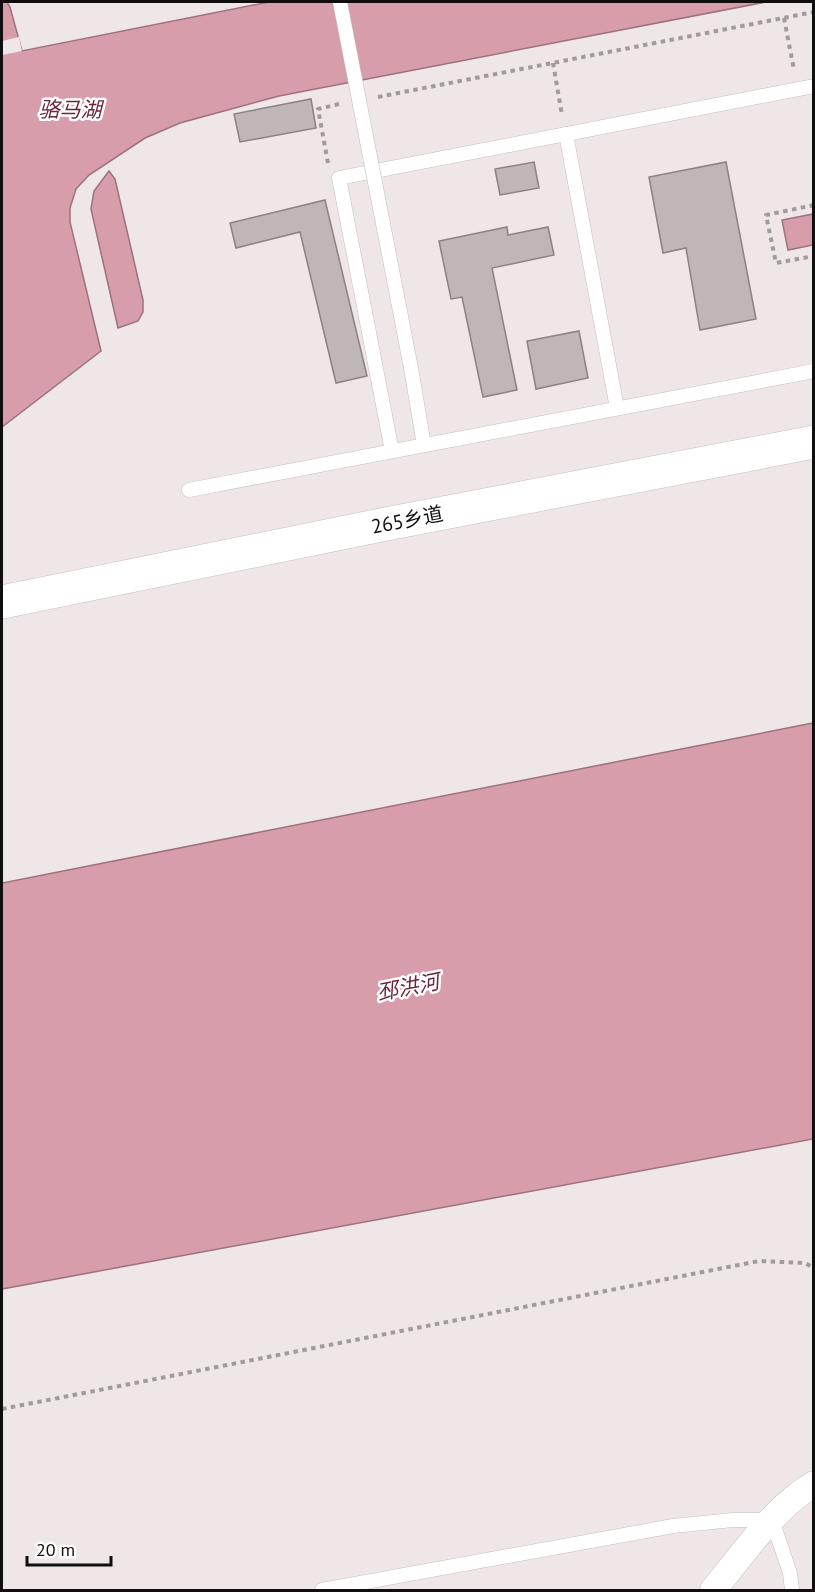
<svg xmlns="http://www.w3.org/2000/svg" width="815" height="1592" viewBox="0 0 815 1592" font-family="'PT Sans','Noto Sans SC',sans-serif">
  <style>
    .water { fill: #d89dab; stroke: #9c727c; stroke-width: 1.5 }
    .pier { fill: #efe6e8 }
    .building { fill: #bfb6b8; stroke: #8a8283; stroke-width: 1.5 }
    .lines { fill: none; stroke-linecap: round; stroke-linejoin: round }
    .lane-casing { stroke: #c6bebf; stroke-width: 15 }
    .street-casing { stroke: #c6bebf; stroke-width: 27 }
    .secondary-casing { stroke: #c6bebf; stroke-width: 34 }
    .path { stroke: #a29b9d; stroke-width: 4; stroke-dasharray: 4.5 4.5; stroke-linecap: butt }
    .lane { stroke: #fff; stroke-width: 14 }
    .street { stroke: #fff; stroke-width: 26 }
    .secondary { stroke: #fff; stroke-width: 33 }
    .lane-bridge-casing { stroke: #c6bebf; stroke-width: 15; stroke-linecap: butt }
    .lane-bridge { stroke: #fff; stroke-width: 14 }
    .labels { text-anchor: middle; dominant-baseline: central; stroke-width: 5; stroke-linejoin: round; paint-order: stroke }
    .street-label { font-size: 20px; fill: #110e0f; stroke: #fff }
    .water-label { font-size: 21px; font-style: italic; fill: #6a253b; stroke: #fff }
  </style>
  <rect width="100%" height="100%" fill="#efe6e8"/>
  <g class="water">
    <path d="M2,2H7L10,7L22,51L269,2H766L279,96L180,123L145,138L89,175L76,189L70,208V222L101,351L2,427Z"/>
    <path d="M109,171L115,179L143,300V312L138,321L118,328L91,209L94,191Z"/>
    <path d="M813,214V245L788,250L782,220Z"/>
    <path d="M813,723V1139L2,1289V883Z"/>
  </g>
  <path class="pier" d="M19,37L22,51L2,55V41Z"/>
  <g class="building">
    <path d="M311,99L316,128L240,142L234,114Z"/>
    <path d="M534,162L539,188L500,195L495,169Z"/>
    <path d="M726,162L756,319L700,330L686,248L663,253L649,177Z"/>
    <path d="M325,200L367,376L336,383L300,232L236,248L230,223Z"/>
    <path d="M507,227L508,235L548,227L554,255L492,268L517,390L483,397L462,297L451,299L439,241Z"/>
    <path d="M579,331L588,378L536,389L527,341Z"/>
  </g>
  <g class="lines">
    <defs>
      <g id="lane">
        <path d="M566,134L617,408"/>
        <path d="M411,368L424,445"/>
        <path d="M392,451L339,178L814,86"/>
        <path d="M189,490L814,371"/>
        <path d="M322,1590L673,1526L733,1520H772L790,1573L792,1590"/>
      </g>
      <path id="street" d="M713,1590C742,1556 774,1507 814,1484"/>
      <path id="secondary" d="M2,602L386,524L814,442"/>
    </defs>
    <use href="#lane" class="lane-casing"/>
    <use href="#street" class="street-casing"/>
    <use href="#secondary" class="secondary-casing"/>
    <g class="path">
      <path d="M784,18L794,70"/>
      <path d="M553,63L562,115"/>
      <path d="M378,97L814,12"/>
      <path d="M328,163L318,109L339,104"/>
      <path d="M814,205L766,215L776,263L814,256"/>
      <path d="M2,1409L759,1261L805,1263L814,1268"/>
    </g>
    <use href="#lane" class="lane"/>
    <use href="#street" class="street"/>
    <use href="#secondary" class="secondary"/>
    <defs>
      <path id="lane-bridge" d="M340,2L411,368"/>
    </defs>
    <use href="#lane-bridge" class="lane-bridge-casing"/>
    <use href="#lane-bridge" class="lane-bridge"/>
  </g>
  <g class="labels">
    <g class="street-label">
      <text transform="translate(407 520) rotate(-11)">265乡道</text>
    </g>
    <g class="water-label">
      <text x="70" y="109">骆马湖</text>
      <text transform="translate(408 987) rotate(-11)">邳洪河</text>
    </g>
  </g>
  <rect width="815" height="1592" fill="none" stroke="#110e0f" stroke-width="6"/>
  <path d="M27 1556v9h84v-9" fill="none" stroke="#110e0f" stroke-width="3"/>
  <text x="36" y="1556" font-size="18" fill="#110e0f" stroke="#ffffff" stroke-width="4.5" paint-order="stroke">20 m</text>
</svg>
